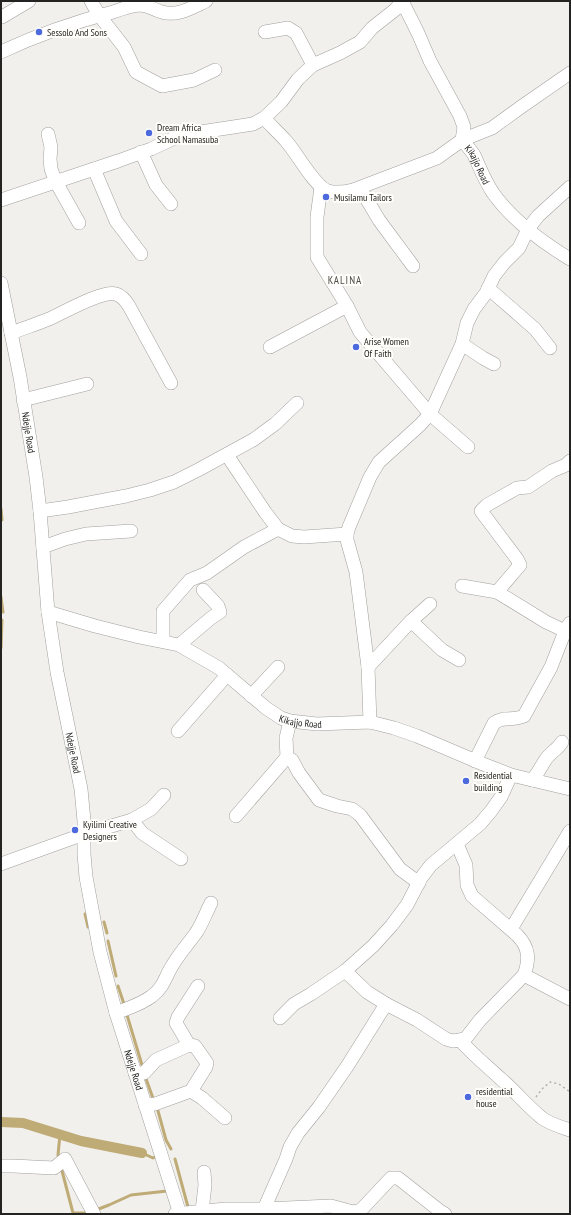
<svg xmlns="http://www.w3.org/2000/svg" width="571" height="1215" viewBox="0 0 571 1215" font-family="'PT Sans Narrow',sans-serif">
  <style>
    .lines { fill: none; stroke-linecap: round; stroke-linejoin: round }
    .stream { stroke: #bfab76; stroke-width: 3 }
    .canal { stroke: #bfab76; stroke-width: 10 }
    .minor-casing { stroke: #a1a09d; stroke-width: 14 }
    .path { stroke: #b2b1ae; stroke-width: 1.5; stroke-dasharray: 2 3; stroke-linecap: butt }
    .minor { stroke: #fff; stroke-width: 13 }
    .poi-dot { fill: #4c69de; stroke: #fffefb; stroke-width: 1.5 }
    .labels { text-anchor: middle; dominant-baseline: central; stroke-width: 4; stroke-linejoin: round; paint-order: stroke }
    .poi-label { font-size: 10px; fill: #232321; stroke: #fffefb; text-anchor: start }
    .street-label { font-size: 10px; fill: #232321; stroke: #fffefb }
    .neighbourhood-label { font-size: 11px; letter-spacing: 1px; fill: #4e4d4a; stroke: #fffefb }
  </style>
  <rect width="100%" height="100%" fill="#f2f0ed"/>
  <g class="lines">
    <g class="stream">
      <path d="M1,509L2,520"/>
      <path d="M1,597L3,612"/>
      <path d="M1,648L2,620"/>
      <path d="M85,914L88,927"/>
      <path d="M104,922L107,933"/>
      <path d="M108,941L116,976"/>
      <path d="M118,986L124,1004"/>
      <path d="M127,1015L142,1065"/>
      <path d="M145,1076L154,1101"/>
      <path d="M158,1111L166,1140L171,1149"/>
      <path d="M142,1153L153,1158L158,1155"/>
      <path d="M175,1159L188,1207"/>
      <path d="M59,1160L58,1155L60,1134"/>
      <path d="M61,1167L73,1213H88"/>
      <path d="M96,1210L109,1205L131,1195L167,1191L168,1192"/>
    </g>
    <path class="canal" d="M1,1122L23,1123L81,1141L142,1153"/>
    <defs>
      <g id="minor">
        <path d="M91,1L99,15L124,47L136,72L162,86L194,80L215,70"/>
        <path id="s1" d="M402,1L418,33L430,61L460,116L464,127L462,140C466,145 471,150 474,155C480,168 485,181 493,193C513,221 542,242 570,259"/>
        <path d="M2,17L29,1"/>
        <path d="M265,32L288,28L296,33L313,65"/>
        <path d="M1,52C37,35 75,22 113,12C121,9 130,6 139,5C150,5 153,10 162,12C177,17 193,7 206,1"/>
        <path d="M264,118C271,126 279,133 286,141C297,153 314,186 328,191C336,193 345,192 353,190L437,158L462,140L492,128L521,107L570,73"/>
        <path d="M48,134L51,147L50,159L51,169L56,182L79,223"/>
        <path d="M141,152L156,185L171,204"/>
        <path d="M94,169L116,221L141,254"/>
        <path d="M321,187L317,217V257L347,306L360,332L430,414L468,447"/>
        <path d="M360,188L379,220L413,266"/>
        <path d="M1,200L118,161L151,149L181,135L253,124L264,118L281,102L298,79L313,65L340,53L360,42L372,28L396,9L402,1"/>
        <path id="s2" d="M1,283L20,377L36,477L40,511L48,612L57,672L81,789L84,821V854L86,877L100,952L116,1013L180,1214"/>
        <path d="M488,288L535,329L550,348"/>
        <path d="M11,333C24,328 37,324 49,319C63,313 102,290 116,294C122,296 126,301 129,306L171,383"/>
        <path d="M462,344L483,358L494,364"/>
        <path d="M270,347L347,306"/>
        <path d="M23,400L87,384"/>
        <path d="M227,455L265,512L278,529L292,536L304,537L347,534"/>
        <path d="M40,511L68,507L126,496L150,490L174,482L198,470L253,440L275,424L297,403"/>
        <path d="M43,547L65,539L86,534L131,531"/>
        <path d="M462,586L497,592L546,622L565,631"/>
        <path d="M497,592L520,565L517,559L481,511L487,505L517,488L528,487L552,471L566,465L570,461"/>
        <path id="s3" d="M48,612L95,626L139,637L179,645L219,668L266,708L281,718L290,721L317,724L370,722L394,728L417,736L483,764L511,775L570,789"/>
        <path d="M411,621L430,604"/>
        <path d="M163,641V611L190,580L207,573L244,547L278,529"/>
        <path d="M179,645L211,618L220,612L218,606L203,590"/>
        <path d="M368,667L411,621L442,650L459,660"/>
        <path d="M251,696L278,667"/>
        <path d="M290,721L286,738L287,757L292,760L299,773L319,800L337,806L352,809L360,815L400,869L419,883"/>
        <path d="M370,722L368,667L356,572L347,540V534L349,527L370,477L379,462L420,425L430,414L462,344L467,323L474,309L486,293L494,276L504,263L519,248L528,229L538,216L570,187"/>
        <path d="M178,731L227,675"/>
        <path d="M475,761L494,723C502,716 514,721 524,716L551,667L565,631L570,623"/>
        <path d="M532,780C538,774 541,766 546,759C551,752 558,749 562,742"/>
        <path d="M236,816L287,757"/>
        <path d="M132,820L142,833L181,859"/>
        <path d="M1,864L84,834L132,820L151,809L164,795"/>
        <path d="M511,929L570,831"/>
        <path d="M345,971L367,992L386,1004"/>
        <path d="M524,975L570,999"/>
        <path d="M116,1013C128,1008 142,1004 152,996C164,987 165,977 172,966C179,954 188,944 196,933C202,924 206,913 211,903"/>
        <path d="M280,1018L294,1004L311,994L345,971L373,946L392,925L407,905L421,878L431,865L480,824L491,811L501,797L511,775"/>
        <path d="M460,1040C473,1055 487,1066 501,1079C515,1091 527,1106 542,1118C550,1124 561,1127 570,1130"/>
        <path d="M189,1045L176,1023L178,1017L198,986"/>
        <path d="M135,1073H144L156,1060L189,1045L195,1046L207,1063L206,1067L191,1091L155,1104L145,1105"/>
        <path d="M191,1091L202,1098L225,1118"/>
        <path d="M1,1166H13L54,1168L65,1159L94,1214"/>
        <path d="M264,1209L286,1159L290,1147L298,1133L319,1107L348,1065L386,1004L417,1020L446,1039L453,1041L460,1040L466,1038L480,1020L524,975C530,959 529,947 517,935L472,896L467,885L466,865L457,844"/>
        <path d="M202,1211L205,1185L204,1172"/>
        <path d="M175,1214L226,1209H264L331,1206L353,1212L361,1210L391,1178H398L440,1211L445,1214"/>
      </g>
    </defs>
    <use href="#minor" class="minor-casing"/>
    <path class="path" d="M536,1097L542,1089L550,1082L559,1084L570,1092"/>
    <use href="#minor" class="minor"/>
  </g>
  <g class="poi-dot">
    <circle cx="39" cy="32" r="4"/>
    <circle cx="149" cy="133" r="4"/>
    <circle cx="326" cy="197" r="4"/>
    <circle cx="356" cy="347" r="4"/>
    <circle cx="466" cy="781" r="4"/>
    <circle cx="75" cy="830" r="4"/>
    <circle cx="468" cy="1097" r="4"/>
  </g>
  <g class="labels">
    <g class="poi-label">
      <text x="47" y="32">Sessolo And Sons</text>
      <text x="157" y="127">Dream Africa<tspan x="157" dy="12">School Namasuba</tspan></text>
      <text x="334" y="197">Musilamu Tailors</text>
      <text x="364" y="341">Arise Women<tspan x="364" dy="12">Of Faith</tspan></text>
      <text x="474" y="775">Residential<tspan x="474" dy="12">building</tspan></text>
      <text x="83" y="824">Kyilimi Creative<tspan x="83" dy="12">Designers</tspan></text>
      <text x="476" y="1091">residential<tspan x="476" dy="12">house</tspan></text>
    </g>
    <g class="street-label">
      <text stroke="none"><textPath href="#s1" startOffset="183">Kikajjo Road</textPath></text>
      <text stroke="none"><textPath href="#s2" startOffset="152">Ndejje Road</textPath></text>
      <text stroke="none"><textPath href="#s3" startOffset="281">Kikajjo Road</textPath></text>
      <text stroke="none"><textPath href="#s2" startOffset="476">Ndejje Road</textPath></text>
      <text stroke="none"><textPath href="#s2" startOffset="800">Ndejje Road</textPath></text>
    </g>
    <g class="neighbourhood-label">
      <text x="345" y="280">KALINA</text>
    </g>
  </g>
  <rect width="571" height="1215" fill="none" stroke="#232321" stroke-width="4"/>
</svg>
